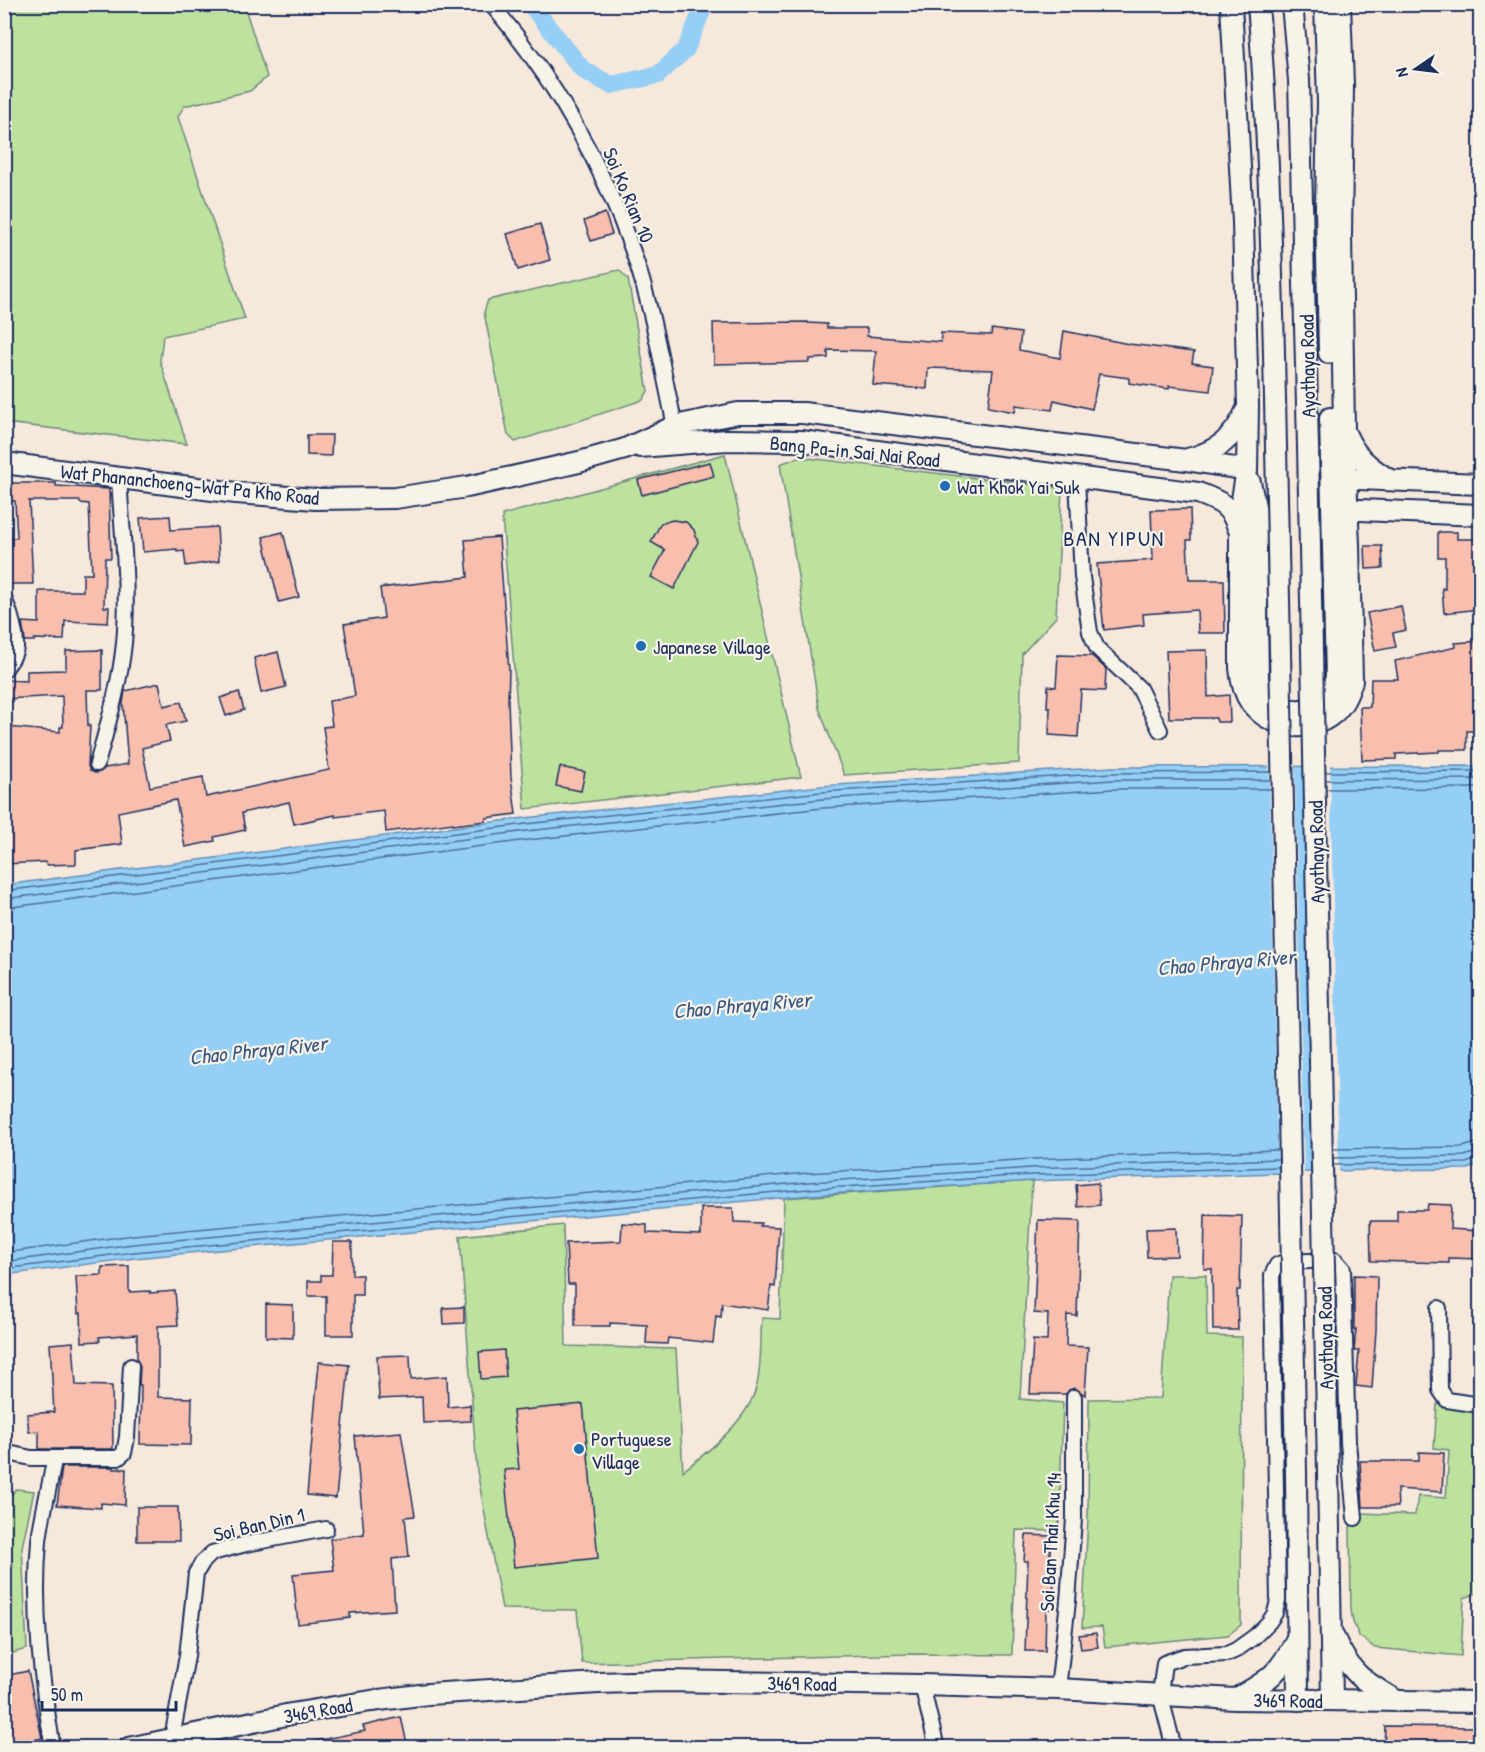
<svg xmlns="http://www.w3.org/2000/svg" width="1485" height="1752" viewBox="0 0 1485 1752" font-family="'Patrick Hand',sans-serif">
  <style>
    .green { fill: #bde29d; stroke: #6c887e; stroke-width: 1.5 }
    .water { fill: #95cff5; stroke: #648fb9; stroke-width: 1.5 }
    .pier { fill: #f7e8dc }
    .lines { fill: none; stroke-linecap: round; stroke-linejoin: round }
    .shore { stroke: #4c6f9a; stroke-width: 1.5 }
    .canal { stroke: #95cff5; stroke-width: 18 }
    .building { fill: #f8beae; stroke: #1b2f5e; stroke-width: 1.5 }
    .street-casing { stroke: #1b2f5e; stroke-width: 18 }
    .secondary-casing { stroke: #1b2f5e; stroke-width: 24 }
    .street { stroke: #f7f3e8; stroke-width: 14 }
    .secondary { stroke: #f7f3e8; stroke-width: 20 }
    .secondary-bridge-casing { stroke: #1b2f5e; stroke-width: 24; stroke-linecap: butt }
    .secondary-bridge { stroke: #f7f3e8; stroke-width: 20 }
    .poi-dot { fill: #1f6fb2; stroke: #f7f3e8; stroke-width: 2 }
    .labels { text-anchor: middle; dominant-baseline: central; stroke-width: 4.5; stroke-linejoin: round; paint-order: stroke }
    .street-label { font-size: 20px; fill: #1b2f5e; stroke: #f7f3e8 }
    .poi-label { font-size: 20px; fill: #1b2f5e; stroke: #f7f3e8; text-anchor: start }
    .water-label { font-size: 21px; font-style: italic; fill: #3a5784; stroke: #f7f3e8 }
    .quarter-label { font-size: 22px; letter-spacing: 1.5px; fill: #1b2f5e; stroke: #f7f3e8 }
  </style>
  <rect width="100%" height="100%" fill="#f7e8dc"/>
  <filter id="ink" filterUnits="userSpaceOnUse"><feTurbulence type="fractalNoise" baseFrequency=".0167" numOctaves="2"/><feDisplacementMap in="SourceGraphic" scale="12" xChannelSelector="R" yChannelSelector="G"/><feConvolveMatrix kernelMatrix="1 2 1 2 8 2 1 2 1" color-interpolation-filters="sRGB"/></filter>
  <g filter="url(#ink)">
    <g class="green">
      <path d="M5,4L244,5L267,77L250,91L184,106L178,117L245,319L163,336L160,361L187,444L5,423Z"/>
      <path d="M619,270L628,279L648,391L643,400L515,442L508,435L484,312L488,300Z"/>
      <path d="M725,454L801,777L525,809L502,515Z"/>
      <path d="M799,457L1062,488L1056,617L1022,654L1019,763L844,775L819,708L780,464Z"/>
      <path d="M1032,1181L1020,1399L1063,1403L1059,1531L1016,1530L1012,1655L912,1654L582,1663L577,1610L502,1609L477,1471L460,1236L563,1225L566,1346L676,1349L683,1471C709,1451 747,1421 756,1388C762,1370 760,1338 762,1318L780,1319L784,1198Z"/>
      <path d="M1169,1275H1206L1207,1336L1242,1337L1241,1625L1228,1635L1105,1647L1102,1627L1082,1628L1088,1518L1089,1399L1161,1398Z"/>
      <path d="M1437,1404L1480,1410V1592L1464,1598L1461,1656L1375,1648L1359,1636L1353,1622L1351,1610L1350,1526L1360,1525V1513L1415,1515L1418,1496L1446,1498L1449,1450L1434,1448Z"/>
      <path d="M16,1489L34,1491L22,1547L27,1649L5,1655V1502Z"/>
    </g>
    <path class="water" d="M1480,766V1163L1468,1169L1370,1170L1032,1181L810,1195L135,1258L5,1275L4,885L525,818L821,786L1112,767Z"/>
    <g class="pier">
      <path d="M1269,763H1295L1304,1175L1278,1176Z"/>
      <path d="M1304,763H1330L1339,1174L1313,1175Z"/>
    </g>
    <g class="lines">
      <g class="shore">
        <path d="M1326,772L1480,771"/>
        <path d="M1326,780L1480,779"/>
        <path d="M1326,789L1480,788"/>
        <path d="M4,891L526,824L821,792L1113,773L1271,772"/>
        <path d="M4,899L527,831L822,799L1113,780H1271"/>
        <path d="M4,908L528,840L823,808L1113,789H1271"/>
        <path d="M1333,1149L1462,1147L1480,1142"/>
        <path d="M1333,1158L1464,1156L1480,1151"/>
        <path d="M1333,1165L1466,1163L1480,1158"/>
        <path d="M4,1253L133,1235L808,1173L1031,1159L1278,1150"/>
        <path d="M4,1262L133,1244L809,1182L1031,1168L1279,1159"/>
        <path d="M4,1269L134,1252L809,1189L1032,1175L1279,1167"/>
      </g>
      <path class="canal" d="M530,4L583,70L611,85L658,75L686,49L705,4"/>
    </g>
    <g class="building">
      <path d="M605,213L612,234L591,241L584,221Z"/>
      <path d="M540,224L550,260L518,270L507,234Z"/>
      <path d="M808,322V323L827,324V328H867V336L941,342V333L991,335L992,329L1021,333L1019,350L1060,358L1064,331L1129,344L1194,352L1192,363L1213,366L1210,391L1169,386V389L1129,383V378L1099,374L1092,409L1054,400L1052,410L1016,405L1015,412L988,407L993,370L928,368L927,389L873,385L876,351L828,350V358L809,359V362L714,364L713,323Z"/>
      <path d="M307,435H332L331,456L307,455Z"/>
      <path d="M710,462L714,476L642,495L638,480Z"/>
      <path d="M8,483H56V486L109,489L111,558H105L104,607H109L108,623L65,621L64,640L34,639V641H25L22,622L39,623V591H83V574H92L89,504L80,503V501H29L33,584H4V538H17L15,501H8Z"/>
      <path d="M1190,509L1191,540H1187L1189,580H1224L1225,633H1198L1197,610L1143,614L1144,625L1104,630L1097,564L1153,560L1151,510Z"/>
      <path d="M170,516L171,530L217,527L219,561L186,566L184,551L177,552V549L143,552L140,518Z"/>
      <path d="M673,520L686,522L694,530L698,542L674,589L651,577L665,550L651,542L661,523Z"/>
      <path d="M283,532L299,597L279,602L263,537Z"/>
      <path d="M1438,532H1457V539H1480V609L1444,613L1442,588L1445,589V557H1438Z"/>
      <path d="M499,537L509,671L508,701L511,777L516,814L486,818V821L453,825V823L386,832L384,811L335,817V815L294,824L289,802L242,813L245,830L214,837L215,841L185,847L176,800L118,812L122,844L76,850V864L47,865L46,862L4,864V816L11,750H5L7,727L60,732V727H63L62,696L4,699V680L27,681V671L66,670V651L102,650V690H87L88,726H90L88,766L90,771L95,773L100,772L105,768L128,764L123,703L125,691L159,683L164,706L181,702L186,721L166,725L170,741L142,748L150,787L203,777L206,797L329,770L323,727L332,726L329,701L355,696L344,624L384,618L380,588L468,577L465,540Z"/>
      <path d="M1365,546H1382L1383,568L1366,569Z"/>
      <path d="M1401,606L1406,630L1393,633L1396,647L1375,651L1367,613Z"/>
      <path d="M1480,641V731H1467V750H1439V752L1396,754V759L1362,760L1360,707H1370L1371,679H1398L1395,661L1456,647L1455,643Z"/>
      <path d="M1207,650L1208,697L1229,695L1230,722H1217L1216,718H1169L1166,651Z"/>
      <path d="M278,652L286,687L261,693L254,658Z"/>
      <path d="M1058,655L1092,656L1106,669L1105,691L1081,690L1078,737L1049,735L1050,707H1047L1048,686L1056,687Z"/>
      <path d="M239,692L244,710L226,716L220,698Z"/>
      <path d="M560,767L585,772L581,791L556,786Z"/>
      <path d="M1098,1183L1100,1205L1078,1207L1076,1185Z"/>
      <path d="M1428,1204L1451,1205L1450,1229L1480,1231V1259L1449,1258V1263L1371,1261L1370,1221H1397V1210H1427Z"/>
      <path d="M701,1208H733L734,1222L761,1223L760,1226L779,1227L775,1287L771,1286L768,1310L722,1303L721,1317L716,1316L713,1343L668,1338L667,1344L646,1343L647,1325L610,1323V1326H575V1284H568L566,1243L621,1241L622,1223L647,1225V1233L701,1235Z"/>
      <path d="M1205,1215L1242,1216L1240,1290H1237L1238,1330H1213L1212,1269H1204Z"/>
      <path d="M1038,1220L1080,1221L1077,1316L1067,1315L1066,1346L1088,1347L1085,1395L1075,1388L1069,1390L1066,1394H1030L1033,1340L1047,1341L1048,1314L1034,1313Z"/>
      <path d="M1176,1228L1177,1256L1147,1257L1146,1229Z"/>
      <path d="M333,1242H352V1275H362V1295H353V1335H326V1296H308V1281H321V1275H332Z"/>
      <path d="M129,1266V1292L150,1291V1293L175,1291L178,1325L158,1326V1397L192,1398L191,1445L140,1444L141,1385H139L140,1366L137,1360V1334L99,1337L100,1341L82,1342L81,1313L78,1314L76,1276L102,1275V1267Z"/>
      <path d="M1354,1275L1377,1276L1376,1330L1372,1388L1356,1386L1359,1351H1354L1356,1329H1354Z"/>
      <path d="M266,1304L293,1305V1338L266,1337Z"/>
      <path d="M464,1307V1323L444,1324L443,1308Z"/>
      <path d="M73,1342L76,1385L112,1386L113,1449H39V1431L29,1432L27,1414L54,1412L50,1344Z"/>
      <path d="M504,1350L506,1377L481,1379L479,1352Z"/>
      <path d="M410,1355L411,1379L447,1376L448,1407L470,1405L471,1421L423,1423L422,1397L379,1399L377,1356Z"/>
      <path d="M319,1362L349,1365L336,1498L307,1495Z"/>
      <path d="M583,1404L598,1558L514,1567L504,1470L519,1469L513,1411Z"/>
      <path d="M401,1432L415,1516L405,1517L409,1557L392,1559L395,1610L350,1613V1618L298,1624L293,1574L334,1570L330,1539L364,1534L355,1436Z"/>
      <path d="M1419,1452L1444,1453L1442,1492L1397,1489L1398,1507H1363L1360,1461H1419Z"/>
      <path d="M62,1467H113V1469H126L125,1505L101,1503V1508L57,1505Z"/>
      <path d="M137,1507H178L179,1541H137Z"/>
      <path d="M1026,1535L1051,1536L1049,1571H1054L1053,1609H1046L1045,1651H1025L1028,1561H1024Z"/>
      <path d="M1096,1633L1098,1647L1081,1649L1079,1635Z"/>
      <path d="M28,1671L42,1738L4,1747V1676Z"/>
      <path d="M401,1717L408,1748H316L315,1741L365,1731L363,1726Z"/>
      <path d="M1385,1726L1480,1727V1748H1384Z"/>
    </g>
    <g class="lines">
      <defs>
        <g id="street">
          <path d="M491,4C552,76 600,160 632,249C652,305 662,367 675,426"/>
          <path d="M1077,479L1082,577L1090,632L1097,648L1139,688L1160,730"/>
          <path d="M4,600C10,608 17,638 16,648C15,656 9,663 4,670"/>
          <path d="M97,764C108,724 120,684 124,643C129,588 122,532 119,477"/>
          <path d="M1439,1308L1440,1390L1447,1400L1480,1405"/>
          <path d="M4,1452L31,1458H118L124,1453L127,1437L131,1366"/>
          <path d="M922,1685L937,1748"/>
          <path d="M1058,1689L1068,1601L1074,1519V1397"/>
          <path d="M172,1738L187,1656L196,1573L202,1563L212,1553L246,1544L326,1529"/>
          <path d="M53,1748C41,1679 33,1610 39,1541C42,1514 50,1486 54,1460"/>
          <path d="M1174,1748L1160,1694L1164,1663L1184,1656L1227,1654L1236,1650L1254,1637L1269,1622L1275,1613L1278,1600L1272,1275L1277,1265L1284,1262L1335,1260L1343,1269L1348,1442L1355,1518"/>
        </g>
        <g id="secondary">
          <path d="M1231,4L1243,222L1248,405L1247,470L1240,511V668C1241,680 1243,692 1251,703C1270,728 1309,735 1334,713C1344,704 1348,693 1352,681L1349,545L1344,429L1341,235L1343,84L1340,4"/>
          <path d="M1258,4C1270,152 1273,298 1276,446"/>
          <path d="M1292,4L1299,80L1308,446"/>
          <path d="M1325,4L1328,103L1326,207L1329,353"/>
          <path d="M1346,435C1355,456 1369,467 1388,479"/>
          <path d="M640,447L727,440L801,441L1198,493C1219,501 1231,505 1238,528"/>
          <path d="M1188,459C1217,451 1234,439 1246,411"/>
          <path d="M4,463L236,493L315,499L395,498L467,487L579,462L625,449L675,426L738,413H803L1186,460L1247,470"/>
          <path d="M1334,478L1480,484"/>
          <path d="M1250,482L1256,511L1258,681C1277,721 1321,720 1336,678L1330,418"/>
          <path d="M1336,509L1480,515"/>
          <path d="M1296,1472L1298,1700"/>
          <path d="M1328,1472L1332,1700"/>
          <path d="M1333,1636C1351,1675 1362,1680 1397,1701"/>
          <path d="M1237,1698C1269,1680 1279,1674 1296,1640"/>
          <path d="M129,1748L291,1714L371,1701L428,1694L598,1683L665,1681L922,1685L1058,1689L1235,1699L1480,1702"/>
        </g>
      </defs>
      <use href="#street" class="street-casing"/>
      <use href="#secondary" class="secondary-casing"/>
      <use href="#street" class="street"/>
      <use href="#secondary" class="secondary"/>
      <defs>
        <g id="secondary-bridge">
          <path d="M1276,446L1296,1472"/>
          <path d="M1308,446L1328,1472"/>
        </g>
      </defs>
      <use href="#secondary-bridge" class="secondary-bridge-casing"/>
      <use href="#secondary-bridge" class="secondary-bridge"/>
    </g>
  </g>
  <g class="poi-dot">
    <circle cx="945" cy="486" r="6"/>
    <circle cx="641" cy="646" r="6"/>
    <circle cx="579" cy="1449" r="6"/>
  </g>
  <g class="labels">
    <g class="street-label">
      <text transform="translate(629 195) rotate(67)">Soi Ko Rian 10</text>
      <text transform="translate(1307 366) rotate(-91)">Ayothaya Road</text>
      <text transform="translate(855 451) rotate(6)">Bang Pa-in Sai Nai Road</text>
      <text transform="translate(190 484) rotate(6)">Wat Phananchoeng-Wat Pa Kho Road</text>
      <text transform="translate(1316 852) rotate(-91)">Ayothaya Road</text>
      <text transform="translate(1325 1338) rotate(-91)">Ayothaya Road</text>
      <text transform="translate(259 1524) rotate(-13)">Soi Ban Din 1</text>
      <text transform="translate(1050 1542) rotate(-87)">Soi Ban Thai Khu 14</text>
      <text transform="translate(802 1683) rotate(1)">3469 Road</text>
      <text transform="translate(1288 1700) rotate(1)">3469 Road</text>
      <text transform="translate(318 1710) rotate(-10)">3469 Road</text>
    </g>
    <g class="poi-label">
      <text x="957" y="486">Wat Khok Yai Suk</text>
      <text x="653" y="646">Japanese Village</text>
      <text x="591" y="1438">Portuguese<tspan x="591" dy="23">Village</tspan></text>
    </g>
    <g class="water-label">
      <text transform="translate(1226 962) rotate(-5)">Chao Phraya River</text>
      <text transform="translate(742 1005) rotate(-5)">Chao Phraya River</text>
      <text transform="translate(258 1050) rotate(-6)">Chao Phraya River</text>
    </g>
    <g class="quarter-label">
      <text x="1114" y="538">BAN YIPUN</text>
    </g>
  </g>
  <rect width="1485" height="1752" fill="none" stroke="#f7f3e8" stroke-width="24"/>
  <rect x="12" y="12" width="1461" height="1728" fill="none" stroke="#1b2f5e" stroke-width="2" filter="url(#ink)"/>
  <g transform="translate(1416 69) rotate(256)" stroke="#f7f3e8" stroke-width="4.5" paint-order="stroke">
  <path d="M0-4.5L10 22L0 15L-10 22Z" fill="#1b2f5e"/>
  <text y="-9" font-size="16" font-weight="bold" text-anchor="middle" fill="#1b2f5e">N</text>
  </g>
  <path d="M42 1701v9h134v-9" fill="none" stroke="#1b2f5e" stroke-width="3"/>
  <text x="51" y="1701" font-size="18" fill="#1b2f5e" stroke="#f7f3e8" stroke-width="4.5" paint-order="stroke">50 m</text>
</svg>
